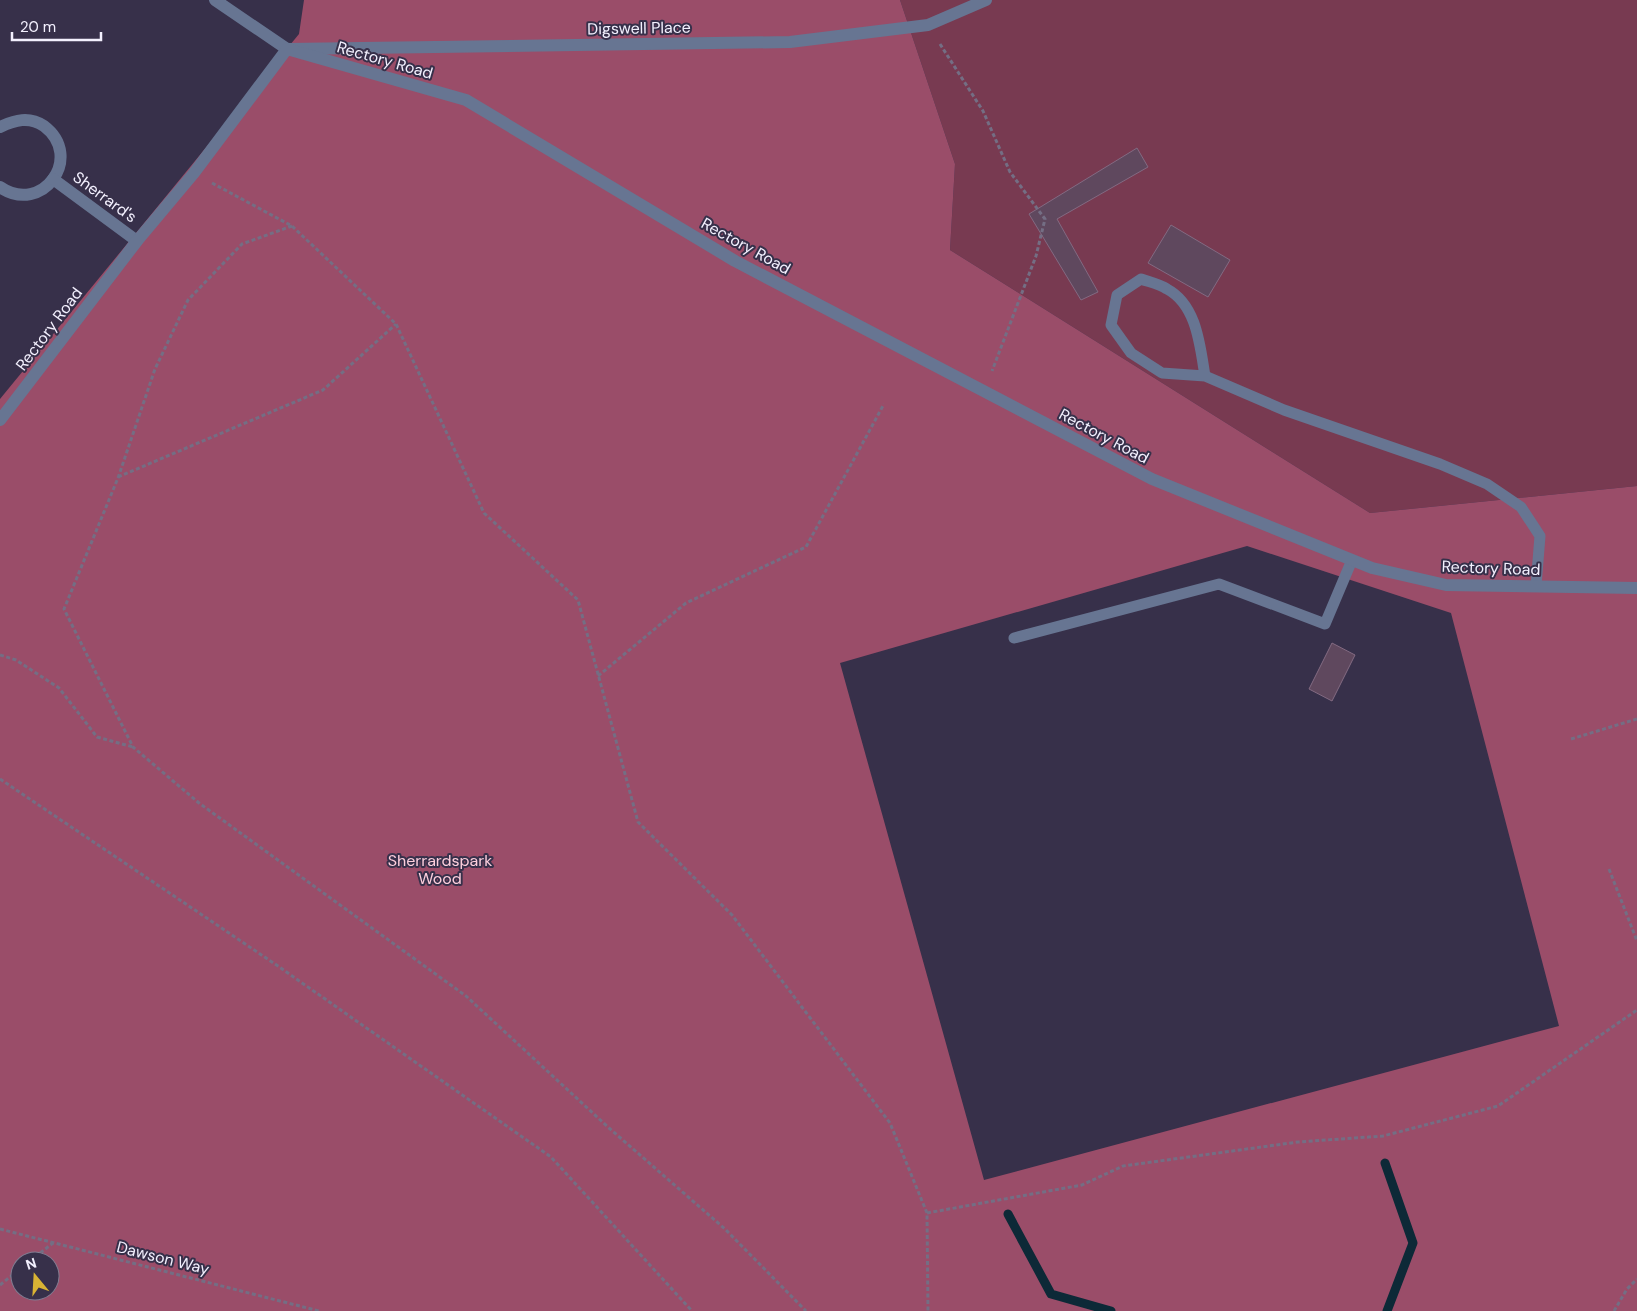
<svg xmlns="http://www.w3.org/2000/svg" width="1637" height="1311" viewBox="0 0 1637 1311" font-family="'DM Sans',sans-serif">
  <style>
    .green { fill: #783a51 }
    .forest { fill: #9a4d69; fill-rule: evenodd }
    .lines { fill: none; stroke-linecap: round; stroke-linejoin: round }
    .stream { stroke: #0d2937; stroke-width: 9 }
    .building { fill: #5f485e; stroke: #836a82 }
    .path { stroke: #746e84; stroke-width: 3; stroke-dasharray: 4 2.5; stroke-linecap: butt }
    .service { stroke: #677592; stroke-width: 11 }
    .minor { stroke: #677592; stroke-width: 12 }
    .labels { text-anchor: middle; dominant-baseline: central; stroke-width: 4; stroke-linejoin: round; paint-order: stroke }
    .street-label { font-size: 16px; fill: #f3f0fe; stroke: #37304a }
    .park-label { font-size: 16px; fill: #fecfdd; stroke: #37304a }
  </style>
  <rect width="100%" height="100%" fill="#37304a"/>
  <path class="green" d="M900,0H1637V486L1370,513L950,250L955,164Z"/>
  <path class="forest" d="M304,0H900L955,164L950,250L1370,513L1637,486V1311H0V399L299,34ZM1247,546L1451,613L1559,1026L984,1180L840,663ZM20,1261H50V1291H20Z"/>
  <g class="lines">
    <g class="stream">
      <path d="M1385,1163L1413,1243L1387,1311"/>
      <path d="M1008,1214L1051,1294L1111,1311"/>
    </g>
  </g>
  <g class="building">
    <path d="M1137,148L1148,167L1057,219L1098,292L1081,300L1029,214Z"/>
    <path d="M1171,225L1230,260L1208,297L1148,263Z"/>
    <path d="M1332,643L1355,655L1332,701L1309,689Z"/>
  </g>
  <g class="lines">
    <g class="path">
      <path d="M940,44L983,111L1010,172L1045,219L1036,256L992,371"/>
      <path d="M212,183L292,226L396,324L484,513L578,600L638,822L732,915L890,1123L927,1213L928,1311"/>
      <path d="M292,226L242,244L188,300L155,369L118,478L64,609L133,747L199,803L466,996L609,1128L725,1229L806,1311"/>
      <path d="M118,477L323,390L396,324"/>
      <path d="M0,655L16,660L59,688L97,737L133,747"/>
      <path d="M598,676L686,603L806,547L884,404"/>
      <path d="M1571,739L1637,719"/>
      <path d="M0,779L275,964L551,1157L692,1311"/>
      <path d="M1609,869L1637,941"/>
      <path d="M927,1213L1082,1185L1123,1166L1298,1142L1383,1136L1498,1106L1637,1010"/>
      <path d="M0,1229L319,1311"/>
      <path d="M30,1261L53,1243"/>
      <path d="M0,1285L20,1269"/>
      <path d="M1614,1311L1627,1289L1637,1279"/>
    </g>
    <g class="service">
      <path d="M1205,376C1200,346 1197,305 1167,289C1159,284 1149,282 1141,279L1117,295L1111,325L1131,353L1162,373L1205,376L1284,410L1440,464L1487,484L1521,507L1540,536L1536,586"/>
      <path d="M1014,638L1219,584L1325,624L1352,560"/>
    </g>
    <g class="minor">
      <path d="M215,0L287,49L790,42L928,25L986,0"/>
      <path d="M0,127C15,120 29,116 44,126C85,157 42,216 0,187"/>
      <path d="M53,179L137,241"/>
      <path d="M0,420L137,241L194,173L287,49L466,100L735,261L1152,479L1372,568L1446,585L1637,588"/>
    </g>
  </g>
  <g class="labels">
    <g class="street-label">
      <text transform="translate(639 28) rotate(-1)">Digswell Place</text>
      <text transform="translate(385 60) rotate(16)">Rectory Road</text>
      <text transform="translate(105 197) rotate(36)">Sherrard's</text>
      <text transform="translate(746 246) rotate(29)">Rectory Road</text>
      <text transform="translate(49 329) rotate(-53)">Rectory Road</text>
      <text transform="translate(1104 436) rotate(28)">Rectory Road</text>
      <text transform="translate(1491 568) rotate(2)">Rectory Road</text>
      <text transform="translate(163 1258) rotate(14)">Dawson Way</text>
    </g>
    <g class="park-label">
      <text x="440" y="860">Sherrardspark<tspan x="440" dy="18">Wood</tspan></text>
    </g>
  </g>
  <g transform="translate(35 1276) rotate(342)"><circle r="24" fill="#37304a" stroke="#827d92"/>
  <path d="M0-4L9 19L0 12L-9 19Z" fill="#d9b334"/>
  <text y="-8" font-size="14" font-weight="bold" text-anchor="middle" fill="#f3f0fe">N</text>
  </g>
  <path d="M12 32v8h89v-8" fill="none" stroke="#f3f0fe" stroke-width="2.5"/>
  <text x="20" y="32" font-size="15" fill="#f3f0fe" stroke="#37304a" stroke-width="4" paint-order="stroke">20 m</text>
</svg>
